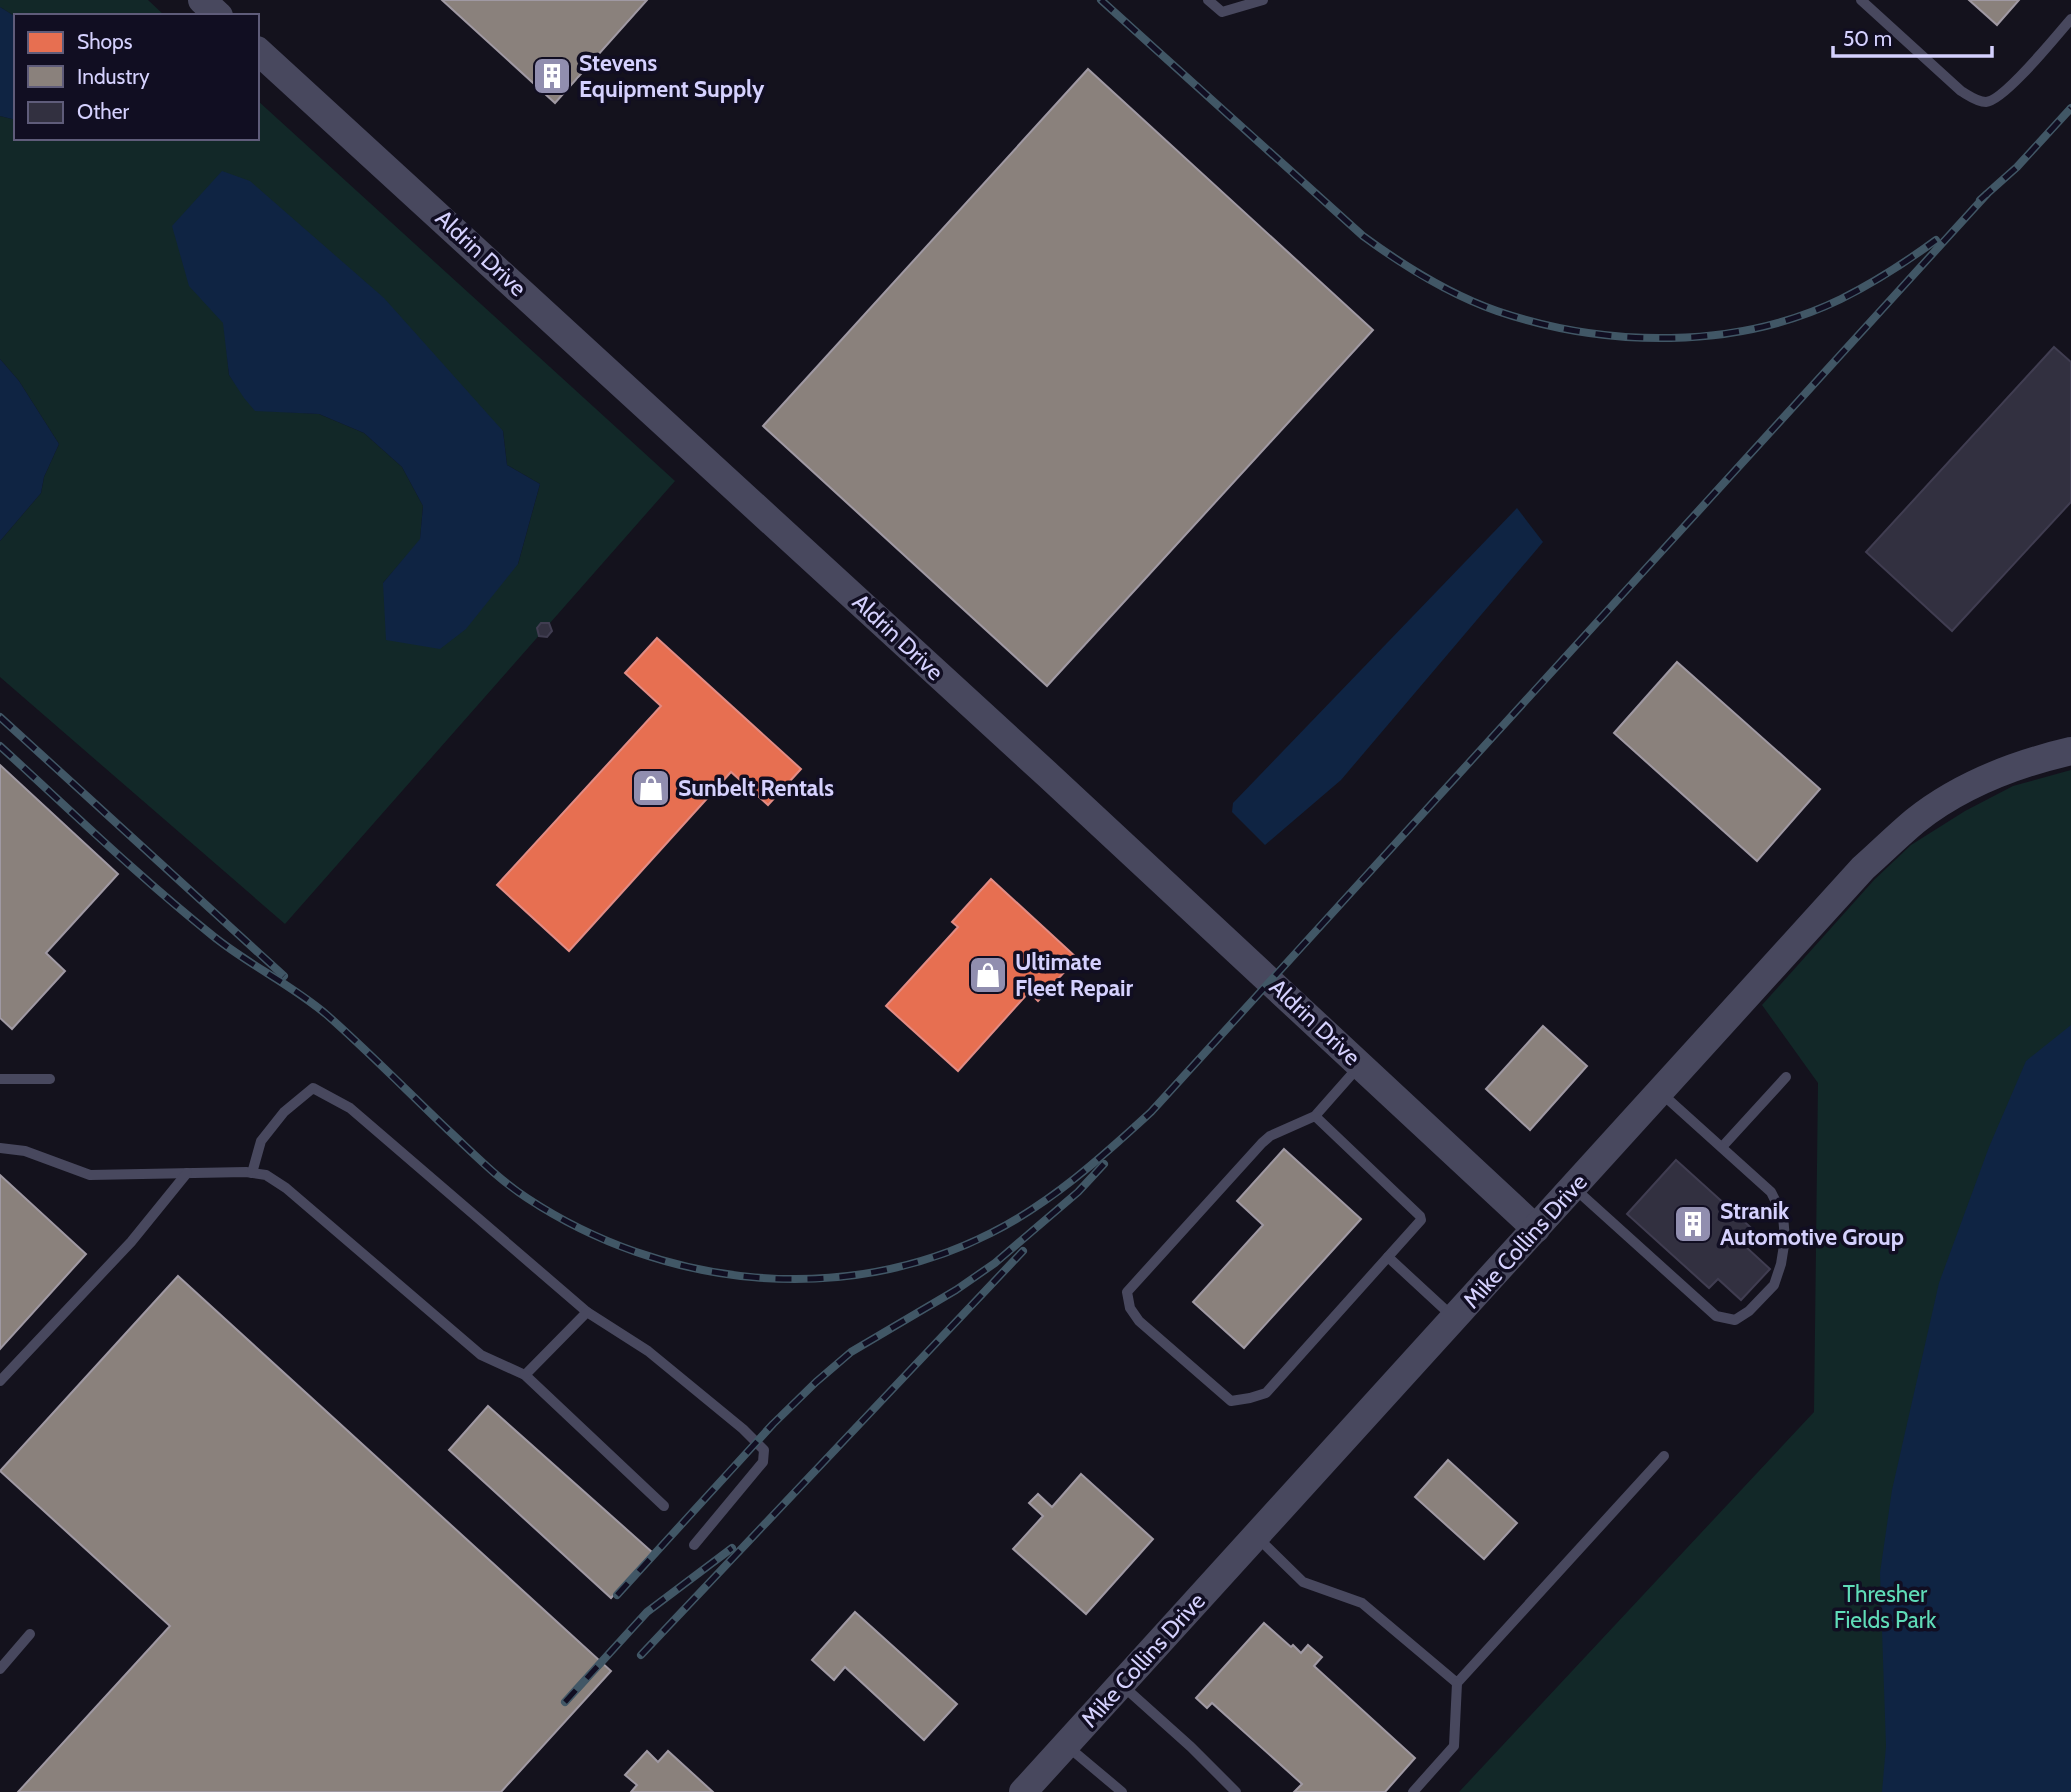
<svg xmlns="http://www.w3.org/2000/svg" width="2071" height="1792" viewBox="0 0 2071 1792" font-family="Cabin,sans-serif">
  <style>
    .green { fill: #122828; fill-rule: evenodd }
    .water { fill: #0f2443 }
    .shops { fill: #e76f51; stroke: #e28c85; stroke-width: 2 }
    .industry { fill: #8a817c; stroke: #a099a3; stroke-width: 2 }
    .building { fill: #323040; stroke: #403d51; stroke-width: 2 }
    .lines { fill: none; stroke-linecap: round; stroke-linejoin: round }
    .service { stroke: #48485e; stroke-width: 10 }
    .tertiary { stroke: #48485e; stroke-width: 28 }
    .rail-casing { stroke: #415766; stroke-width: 8 }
    .rail { stroke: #110e22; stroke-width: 5; stroke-dasharray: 16; stroke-linecap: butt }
    .labels { text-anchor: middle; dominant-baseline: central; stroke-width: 7; stroke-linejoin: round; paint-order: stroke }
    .poi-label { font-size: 23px; font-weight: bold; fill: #d5d1fe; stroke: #110e22; text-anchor: start }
    .street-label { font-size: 23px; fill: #d5d1fe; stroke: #110e22 }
    .park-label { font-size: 23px; fill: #5fdcb8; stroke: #110e22 }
  </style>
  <rect width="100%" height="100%" fill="#14121d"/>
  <g class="green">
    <path d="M0,0H148L165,16L16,17L0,7Z"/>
    <path d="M257,100L675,481L285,924L0,677V541L41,493L44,477L59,444L19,381L0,359V116L16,120V138H257ZM224,323L503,431L507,465L540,484L518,564L383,583L420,540L423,506L402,467L364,433L319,414L255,410L229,375Z"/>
    <path d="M2071,770V1792H1459L1814,1412L1818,1083L1762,1005L1874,880L1911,845L1965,811L2013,786Z"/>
  </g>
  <g class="water">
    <path d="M0,7L16,17V120L0,116Z"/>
    <path d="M222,171L250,181L384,298L503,431L507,465L540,484L518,564L466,629L440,649L386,640L383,583L420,539L423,506L402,467L364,433L319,414L255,411L244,398L229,375L223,323L189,286L172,226Z"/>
    <path d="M0,359L19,381L59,444L44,477L41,493L0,541Z"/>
    <path d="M1517,508L1543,542L1341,780L1265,845L1232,812L1233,803Z"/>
    <path d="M2071,1025V1792H1882L1886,1746L1880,1573L1892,1490L1939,1283L1989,1147L2026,1061Z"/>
  </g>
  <g class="shops">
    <path d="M657,638L801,769L768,805L731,772L569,951L497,885L661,706L625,673Z"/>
    <path d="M991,879L1077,958L1038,1001L1029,992L958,1071L886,1006L958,927L952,922Z"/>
  </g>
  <g class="industry">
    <path d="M442,0H647L555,103Z"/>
    <path d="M1969,0H2019L1997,25Z"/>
    <path d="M1088,69L1373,330L1047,686L763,426Z"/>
    <path d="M1677,662L1820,789L1757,861L1614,733Z"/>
    <path d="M0,765L118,874L46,953L65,971L12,1029L0,1018Z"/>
    <path d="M1543,1026L1587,1066L1530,1130L1486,1089Z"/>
    <path d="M1284,1149L1361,1219L1244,1348L1193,1302L1263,1225L1237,1201Z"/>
    <path d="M0,1175L86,1254L0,1349Z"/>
    <path d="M178,1276L611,1671L501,1792H18L170,1626L0,1471Z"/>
    <path d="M488,1406L652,1552L611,1598L449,1450Z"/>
    <path d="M1448,1460L1517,1523L1484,1559L1415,1497Z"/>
    <path d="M1081,1474L1153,1539L1086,1614L1013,1549L1043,1516L1029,1503L1038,1494L1052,1507Z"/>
    <path d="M855,1612L957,1704L924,1740L845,1667L834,1680L812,1660Z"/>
    <path d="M1264,1623L1291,1647L1293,1645L1301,1653L1308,1645L1322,1657L1314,1666L1415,1758L1385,1792H1294L1302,1784L1212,1703L1207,1708L1196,1698Z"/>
    <path d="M647,1751L658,1762L668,1751L713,1792H631L637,1785L625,1775Z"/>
  </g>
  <g class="building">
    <path d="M2054,347L2071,362V502L1952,631L1866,552Z"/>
    <path d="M541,623H549L552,631L547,637L539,636L537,628Z"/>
    <path d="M1676,1160L1758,1234L1746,1247L1770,1269L1741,1300L1718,1279L1709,1288L1627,1214Z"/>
  </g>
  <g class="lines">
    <g class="service">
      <path d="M1208,0L1222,12L1263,0"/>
      <path d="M1861,0L1961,91C1968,95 1977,102 1986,102C2004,101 2057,35 2071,19"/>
      <path d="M0,1079H50"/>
      <path d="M1315,1116L1420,1216L1421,1220L1266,1393L1250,1398L1231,1401L1139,1321L1130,1308L1127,1292L1262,1143L1270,1136L1315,1116L1360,1065"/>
      <path d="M1722,1147L1786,1077"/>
      <path d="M0,1148L25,1151L90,1175L246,1172L266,1175L286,1188L481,1355L525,1375L664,1506"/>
      <path d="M252,1173L261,1141L284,1112L313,1088L350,1108L587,1312"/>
      <path d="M1573,1187L1716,1316L1735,1320L1749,1311L1774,1285L1781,1264L1785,1239L1783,1216L1771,1192L1660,1092"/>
      <path d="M1388,1257L1453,1317"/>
      <path d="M525,1375L587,1312L648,1351L743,1429L764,1450L763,1462L694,1545"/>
      <path d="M0,1381L131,1242L187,1173"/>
      <path d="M1256,1536L1303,1582L1362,1603L1457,1683L1664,1456"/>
      <path d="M0,1669L30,1634"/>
      <path d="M1123,1686L1191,1747L1236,1792"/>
      <path d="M1066,1745L1122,1792"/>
      <path d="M1413,1792L1454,1746L1457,1683"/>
    </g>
    <g class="tertiary">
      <path d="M202,0L219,16"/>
      <path d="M257,50L1048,775L1536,1229"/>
      <path d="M1023,1792L1863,868C1880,853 1897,836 1915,821C1960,785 2015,764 2071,751"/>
    </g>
    <defs>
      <g id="rail">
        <path d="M1101,0L1363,236C1404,266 1448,294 1497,311C1606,348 1737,350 1841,299C1875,282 1906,262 1936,240"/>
        <path d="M1980,200L2017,167L2071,108"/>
        <path d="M0,717L284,976"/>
        <path d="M0,746C70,810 139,877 213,936C249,965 292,985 327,1015C369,1052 408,1092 448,1130C474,1154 498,1179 527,1198C663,1288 844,1308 991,1233C1051,1203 1102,1157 1151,1112L1987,194"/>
        <path d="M617,1595L773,1424L816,1382L851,1352L956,1290L995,1263L1078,1192L1104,1164"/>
        <path d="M641,1655L1023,1251"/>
        <path d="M565,1702L647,1612L732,1548"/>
      </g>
    </defs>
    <use href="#rail" class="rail-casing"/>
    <use href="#rail" class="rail"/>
  </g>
  <defs>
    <symbol id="building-square" viewBox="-11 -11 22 22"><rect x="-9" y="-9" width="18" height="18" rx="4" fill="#918eaf" stroke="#110e22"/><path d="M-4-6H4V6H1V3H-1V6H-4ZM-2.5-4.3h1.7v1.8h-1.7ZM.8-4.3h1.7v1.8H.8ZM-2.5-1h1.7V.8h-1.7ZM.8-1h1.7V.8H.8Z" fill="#fff"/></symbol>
    <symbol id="shop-square" viewBox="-11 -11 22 22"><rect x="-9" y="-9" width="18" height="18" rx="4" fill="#918eaf" stroke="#110e22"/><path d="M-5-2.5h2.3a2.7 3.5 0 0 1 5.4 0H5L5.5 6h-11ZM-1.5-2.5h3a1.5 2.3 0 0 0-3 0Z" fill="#fff"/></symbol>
  </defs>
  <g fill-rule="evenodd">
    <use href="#building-square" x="530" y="54" width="44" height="44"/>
    <use href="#shop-square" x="629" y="766" width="44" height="44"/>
    <use href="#shop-square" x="966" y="953" width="44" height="44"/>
    <use href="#building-square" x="1671" y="1202" width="44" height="44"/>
  </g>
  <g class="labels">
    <g class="poi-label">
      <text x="579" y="63">Stevens<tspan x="579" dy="26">Equipment Supply</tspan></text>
      <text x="678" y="788">Sunbelt Rentals</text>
      <text x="1015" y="962">Ultimate<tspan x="1015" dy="26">Fleet Repair</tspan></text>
      <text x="1720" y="1211">Stranik<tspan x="1720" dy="26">Automotive Group</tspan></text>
    </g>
    <g class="street-label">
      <text transform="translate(481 253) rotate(43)">Aldrin Drive</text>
      <text transform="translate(898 637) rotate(43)">Aldrin Drive</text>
      <text transform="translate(1315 1022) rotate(43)">Aldrin Drive</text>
      <text transform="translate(1525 1241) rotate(-48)">Mike Collins Drive</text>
      <text transform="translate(1143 1660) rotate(-48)">Mike Collins Drive</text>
    </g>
    <g class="park-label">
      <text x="1885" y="1594">Thresher<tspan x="1885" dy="26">Fields Park</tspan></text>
    </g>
  </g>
  <rect x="14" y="14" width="245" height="126" fill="#110e22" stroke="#5f5c7a" stroke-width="2"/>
  <rect x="28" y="32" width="35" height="21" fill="#e76f51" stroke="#5f5c7a" stroke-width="2"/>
  <text x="77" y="49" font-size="21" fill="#d5d1fe">Shops</text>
  <rect x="28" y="66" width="35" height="21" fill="#8a817c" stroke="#5f5c7a" stroke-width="2"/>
  <text x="77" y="84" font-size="21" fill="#d5d1fe">Industry</text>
  <rect x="28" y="102" width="35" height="21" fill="#323040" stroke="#5f5c7a" stroke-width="2"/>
  <text x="77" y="119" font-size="21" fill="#d5d1fe">Other</text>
  <path d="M1833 46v10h159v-10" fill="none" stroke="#d5d1fe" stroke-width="3.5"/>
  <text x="1843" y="46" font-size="21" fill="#d5d1fe" stroke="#110e22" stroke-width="5" paint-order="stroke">50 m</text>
</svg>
